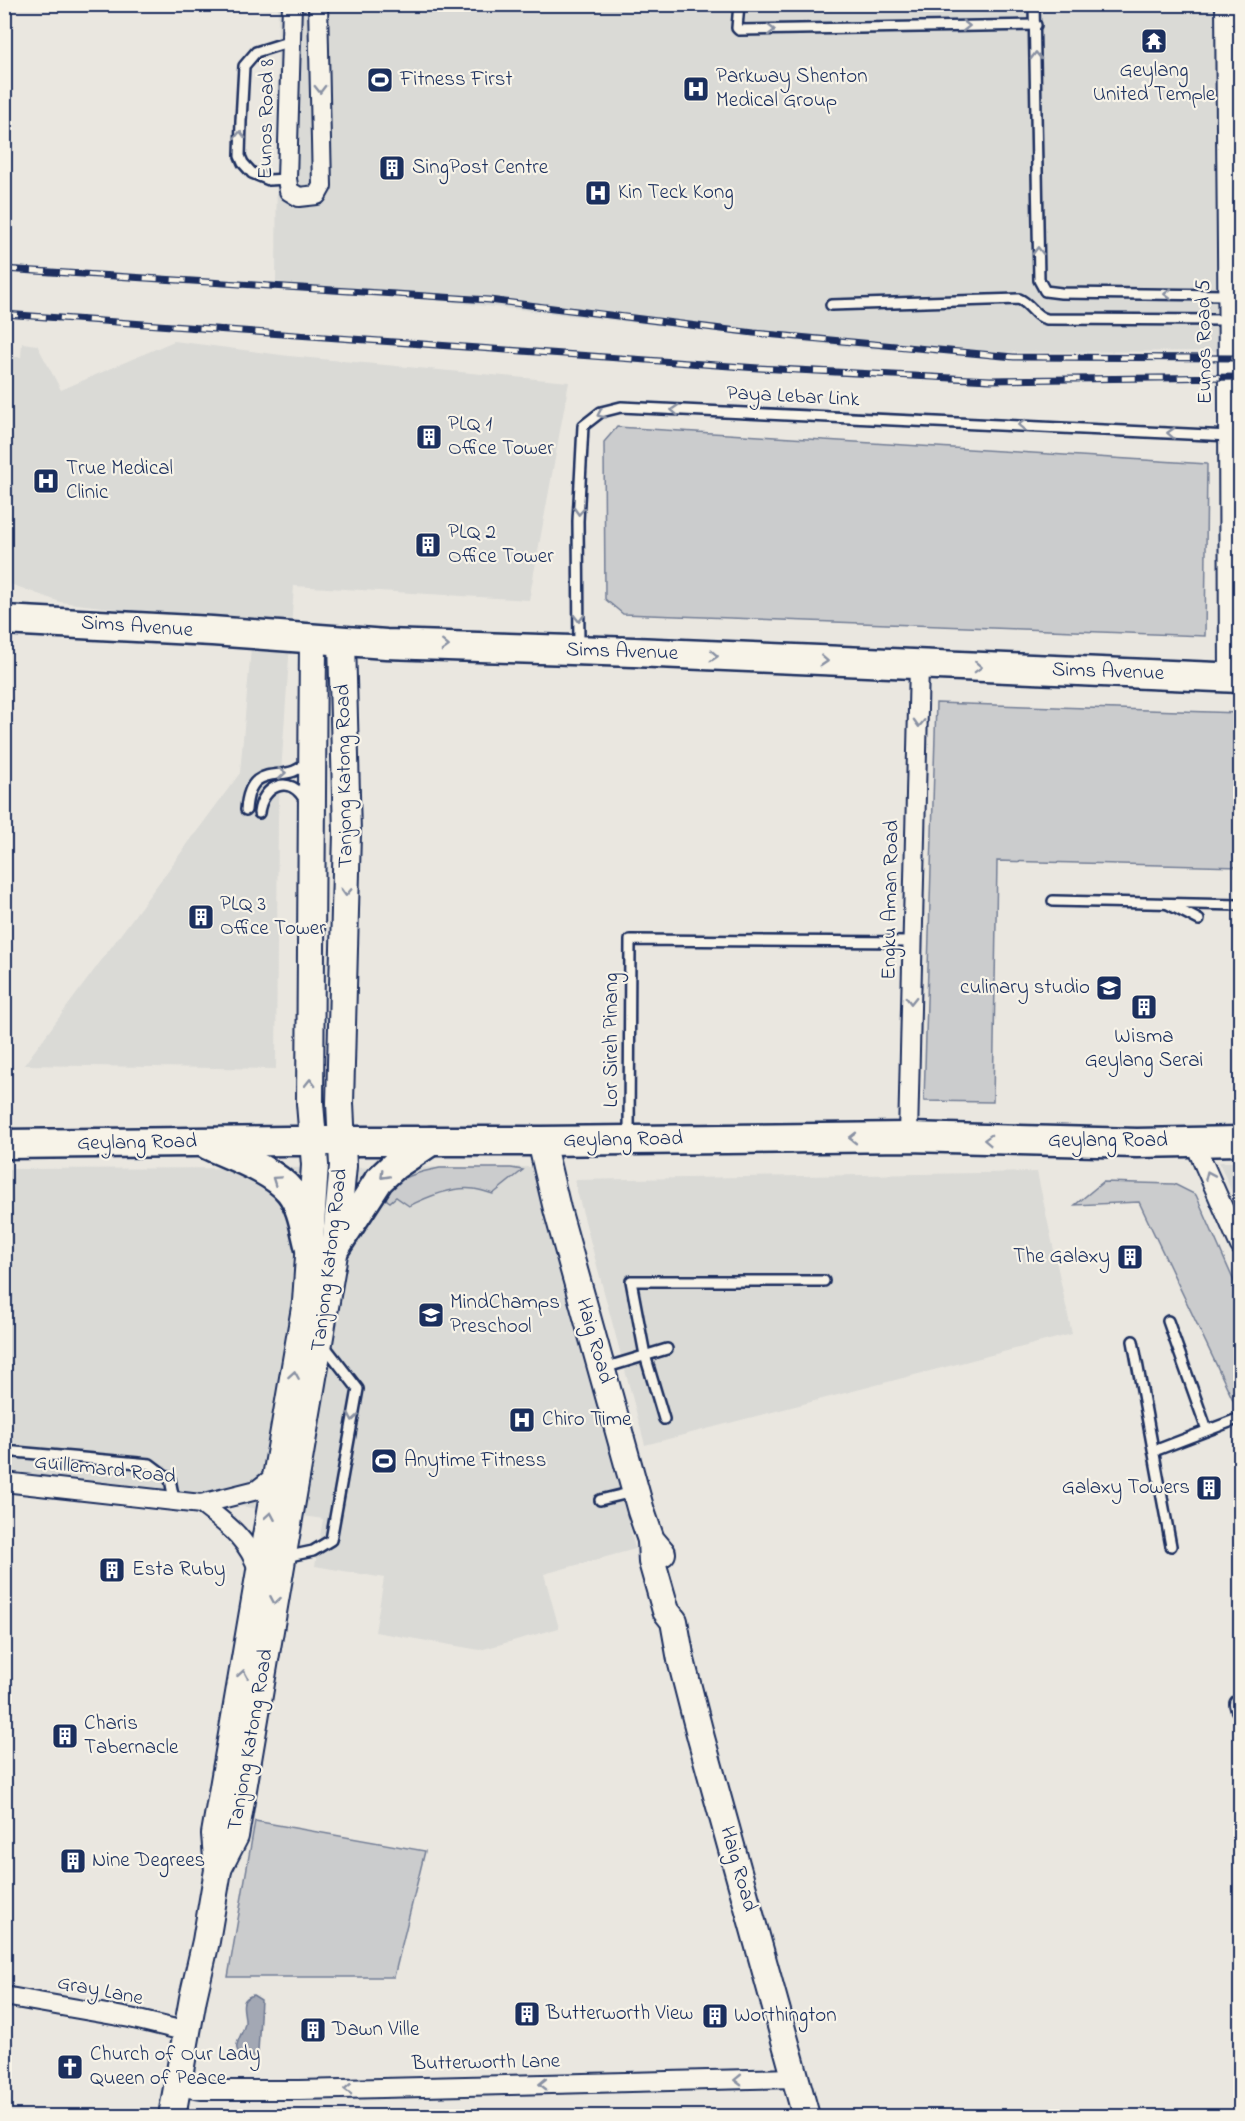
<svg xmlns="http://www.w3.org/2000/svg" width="1245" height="2121" viewBox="0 0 1245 2121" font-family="'Indie Flower',sans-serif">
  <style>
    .built { fill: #dadad6 }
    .green { fill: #cbcccd; stroke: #737e96; stroke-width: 1.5 }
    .water { fill: #a3a8b4; stroke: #6d7892; stroke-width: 1.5 }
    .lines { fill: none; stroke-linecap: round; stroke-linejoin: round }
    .lane-casing { stroke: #1b2f5e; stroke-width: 14 }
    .street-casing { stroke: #1b2f5e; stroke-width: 22 }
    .secondary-casing { stroke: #1b2f5e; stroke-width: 30 }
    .primary-casing { stroke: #1b2f5e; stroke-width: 33 }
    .lane { stroke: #f7f3e8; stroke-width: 9 }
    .street { stroke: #f7f3e8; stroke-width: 18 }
    .secondary { stroke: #f7f3e8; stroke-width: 26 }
    .primary { stroke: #f7f3e8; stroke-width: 28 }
    .rail-casing { stroke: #1b2f5e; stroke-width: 7 }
    .rail { stroke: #f7f3e8; stroke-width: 4.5; stroke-dasharray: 14; stroke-linecap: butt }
    .oneway { stroke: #8991a3 }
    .labels { text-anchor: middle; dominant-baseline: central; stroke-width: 4.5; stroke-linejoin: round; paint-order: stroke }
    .poi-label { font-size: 21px; fill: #1b2f5e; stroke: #f7f3e8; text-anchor: start }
    .street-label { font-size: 21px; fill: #1b2f5e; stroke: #f7f3e8 }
  </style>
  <rect width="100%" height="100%" fill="#eae7e0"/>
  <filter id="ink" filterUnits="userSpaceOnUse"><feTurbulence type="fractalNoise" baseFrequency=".0167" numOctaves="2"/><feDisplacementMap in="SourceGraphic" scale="12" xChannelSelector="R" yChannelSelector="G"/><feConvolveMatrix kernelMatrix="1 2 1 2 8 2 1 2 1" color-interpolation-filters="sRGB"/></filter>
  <g filter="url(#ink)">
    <g class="built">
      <path d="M278,5H1240V351L1019,352L865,349L276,282Z"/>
      <path d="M174,341L289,356L569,382L529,600L294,586L278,816L276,1069L24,1065L240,773L253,625L60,602L5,582V357H21L22,343L37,345L61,390Z"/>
      <path d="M1219,1162H1240V1211Z"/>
      <path d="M544,1167L635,1549L544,1574L559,1628L480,1650L375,1632L384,1578L315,1566L323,1519L5,1470L4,1169Z"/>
      <path d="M1037,1172L1072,1334L645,1445L574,1180Z"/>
    </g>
    <g class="green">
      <path d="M617,427L1207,464L1205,636L623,614L605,599L604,442Z"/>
      <path d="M936,703L1240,713V867L997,861L993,1102L924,1101Z"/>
      <path d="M440,1168H511L523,1170L493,1194C487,1192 481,1190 474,1189C453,1186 427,1197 409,1206L396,1197L390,1202L387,1200L384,1191C402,1177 418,1172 440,1168Z"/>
      <path d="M1103,1182L1174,1184L1196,1195L1240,1295V1402L1235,1404L1139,1202L1075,1205Z"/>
      <path d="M255,1821L425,1851L394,1977H228Z"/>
    </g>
    <path class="water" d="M253,1995L261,2000L258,2052L254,2056L249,2058C225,2051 243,2037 245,2023C246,2012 237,2000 253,1995Z"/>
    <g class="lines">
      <defs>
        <g id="lane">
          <path d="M739,4L737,28L739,30L1036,25"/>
          <path d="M1034,4L1039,280L1045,291L1061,293L1226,295"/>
          <path d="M287,179L269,180L252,173L243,163L240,156L241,121L244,66L256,52L291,41"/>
          <path d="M831,305L1019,299C1031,304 1034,317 1047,319L1228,320"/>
          <path d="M579,648L578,521L583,426L601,412L621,407L1230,436"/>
          <path d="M246,810C250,755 288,788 307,761"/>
          <path d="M259,813C262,785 291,773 305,801"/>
          <path d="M1053,901L1240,905"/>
          <path d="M1168,904L1199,920"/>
          <path d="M629,1137L630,940L912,942"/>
          <path d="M1168,1321L1207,1430"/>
          <path d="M1133,1341L1171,1546"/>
          <path d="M604,1368L667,1349"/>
          <path d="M664,1419L645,1355L631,1281H824"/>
          <path d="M4,1451L150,1464L170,1479L174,1500"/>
          <path d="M1154,1451L1240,1418"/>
          <path d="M600,1500L633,1492"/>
          <path d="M285,1557L313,1551L331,1540L358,1389L324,1345"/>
        </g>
        <g id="street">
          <path d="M292,4L287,179L289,191L299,197L317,195L322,186L318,4"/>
          <path d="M1225,4C1227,229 1229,453 1229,678"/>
          <path d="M908,1137L919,665"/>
          <path d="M1194,1142L1240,1246"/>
          <path d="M4,1482L201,1504L257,1490L271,1479L276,1467"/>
          <path d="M201,1504C228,1525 248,1539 259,1572"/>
          <path d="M1240,1704H1239L1240,1708"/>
          <path d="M4,1996L130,2018L188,2032"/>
          <path d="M177,2086L201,2090H299L796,2078"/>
        </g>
        <g id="secondary">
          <path d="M541,1141L557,1209L641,1511L651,1540L662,1553"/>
          <path d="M651,1540L652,1562L666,1611L674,1621L681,1660L701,1738L806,2116"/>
          <path d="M218,1869L235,1836L335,1248L343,1166L340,1103L347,833L342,641"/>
          <path d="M172,2116L193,1998L206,1941L218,1870L215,1834L306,1302L315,1165L310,1103L313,639"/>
        </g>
        <g id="primary">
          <path d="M4,620L212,631L386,644L634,652L1240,678"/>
          <path d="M4,1144L288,1141H541L908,1137L1137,1143L1240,1141"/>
          <path d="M208,1145C232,1156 273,1170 290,1191C302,1206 305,1230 310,1249"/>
          <path d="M335,1248L379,1180L395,1165L431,1141"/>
        </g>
      </defs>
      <use href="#lane" class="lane-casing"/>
      <use href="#street" class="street-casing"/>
      <use href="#secondary" class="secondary-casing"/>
      <use href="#primary" class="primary-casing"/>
      <use href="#lane" class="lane"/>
      <use href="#street" class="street"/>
      <use href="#secondary" class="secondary"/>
      <use href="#primary" class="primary"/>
      <defs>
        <g id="rail">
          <path d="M4,269L489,300L754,333L1014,357L1240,358"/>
          <path d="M4,314L758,368L990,380L1240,377"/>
        </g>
      </defs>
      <use href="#rail" class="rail-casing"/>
      <use href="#rail" class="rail"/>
    </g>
    <defs><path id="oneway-chevron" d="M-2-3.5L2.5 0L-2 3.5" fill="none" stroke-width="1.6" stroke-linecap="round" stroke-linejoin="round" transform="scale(1.5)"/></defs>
    <g class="oneway">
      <use href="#oneway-chevron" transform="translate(966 26) rotate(-1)"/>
      <use href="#oneway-chevron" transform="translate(771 30) rotate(-1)"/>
      <use href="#oneway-chevron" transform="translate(1036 56) rotate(-91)"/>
      <use href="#oneway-chevron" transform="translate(320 89) rotate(89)"/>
      <use href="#oneway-chevron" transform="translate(240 135) rotate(-89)"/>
      <use href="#oneway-chevron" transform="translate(1038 251) rotate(-91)"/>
      <use href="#oneway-chevron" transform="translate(1168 294) rotate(-180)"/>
      <use href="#oneway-chevron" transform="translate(675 410) rotate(-177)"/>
      <use href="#oneway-chevron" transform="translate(601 414) rotate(155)"/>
      <use href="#oneway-chevron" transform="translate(1022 425) rotate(-178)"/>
      <use href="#oneway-chevron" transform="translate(1171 433) rotate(-177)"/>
      <use href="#oneway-chevron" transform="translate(579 511) rotate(93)"/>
      <use href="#oneway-chevron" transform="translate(579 618) rotate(90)"/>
      <use href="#oneway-chevron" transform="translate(445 646) rotate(2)"/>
      <use href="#oneway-chevron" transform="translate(714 656) rotate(3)"/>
      <use href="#oneway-chevron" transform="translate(824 661) rotate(3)"/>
      <use href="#oneway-chevron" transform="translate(978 667) rotate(2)"/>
      <use href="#oneway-chevron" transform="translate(919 723) rotate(92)"/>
      <use href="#oneway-chevron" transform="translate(282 773) rotate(-5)"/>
      <use href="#oneway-chevron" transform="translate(346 892) rotate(92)"/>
      <use href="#oneway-chevron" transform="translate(911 1000) rotate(91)"/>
      <use href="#oneway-chevron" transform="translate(310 1083) rotate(-89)"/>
      <use href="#oneway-chevron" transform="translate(853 1138) rotate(180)"/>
      <use href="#oneway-chevron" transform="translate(988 1140) rotate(-178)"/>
      <use href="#oneway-chevron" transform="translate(384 1175) rotate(134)"/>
      <use href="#oneway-chevron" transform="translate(1209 1175) rotate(-114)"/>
      <use href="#oneway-chevron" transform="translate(276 1180) rotate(-145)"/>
      <use href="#oneway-chevron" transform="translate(294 1375) rotate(-81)"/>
      <use href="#oneway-chevron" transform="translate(353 1417) rotate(100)"/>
      <use href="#oneway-chevron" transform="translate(270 1516) rotate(-80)"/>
      <use href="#oneway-chevron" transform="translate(275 1600) rotate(100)"/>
      <use href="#oneway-chevron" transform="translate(243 1674) rotate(-80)"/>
      <use href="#oneway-chevron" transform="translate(738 2080) rotate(179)"/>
      <use href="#oneway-chevron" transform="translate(543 2084) rotate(179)"/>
      <use href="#oneway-chevron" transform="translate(348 2089) rotate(179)"/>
    </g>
  </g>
  <defs>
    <symbol id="temple-square" viewBox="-11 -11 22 22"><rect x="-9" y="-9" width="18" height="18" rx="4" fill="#1b2f5e" stroke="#f7f3e8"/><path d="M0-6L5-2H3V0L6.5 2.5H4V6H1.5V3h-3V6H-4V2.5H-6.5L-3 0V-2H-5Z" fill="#fff"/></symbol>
    <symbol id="stadium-square" viewBox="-11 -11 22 22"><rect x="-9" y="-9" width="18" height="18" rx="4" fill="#1b2f5e" stroke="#f7f3e8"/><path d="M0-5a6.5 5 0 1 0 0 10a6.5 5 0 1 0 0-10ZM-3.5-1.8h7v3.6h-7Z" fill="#fff"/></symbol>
    <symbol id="hospital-square" viewBox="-11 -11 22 22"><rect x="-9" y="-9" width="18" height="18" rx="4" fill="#1b2f5e" stroke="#f7f3e8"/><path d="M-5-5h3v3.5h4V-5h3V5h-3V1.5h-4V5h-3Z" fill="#fff"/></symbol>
    <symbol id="building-square" viewBox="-11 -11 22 22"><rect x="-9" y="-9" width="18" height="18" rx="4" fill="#1b2f5e" stroke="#f7f3e8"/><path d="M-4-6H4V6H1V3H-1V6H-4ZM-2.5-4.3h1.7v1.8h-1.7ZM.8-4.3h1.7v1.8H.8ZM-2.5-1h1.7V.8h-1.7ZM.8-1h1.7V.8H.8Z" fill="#fff"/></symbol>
    <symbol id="school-square" viewBox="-11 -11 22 22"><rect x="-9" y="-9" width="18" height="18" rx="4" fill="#1b2f5e" stroke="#f7f3e8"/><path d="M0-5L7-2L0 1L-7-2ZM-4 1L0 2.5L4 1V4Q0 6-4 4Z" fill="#fff"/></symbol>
    <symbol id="church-square" viewBox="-11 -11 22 22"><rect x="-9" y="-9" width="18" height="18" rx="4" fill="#1b2f5e" stroke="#f7f3e8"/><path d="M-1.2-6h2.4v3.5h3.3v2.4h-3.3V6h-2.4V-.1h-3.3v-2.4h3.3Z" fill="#fff"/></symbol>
  </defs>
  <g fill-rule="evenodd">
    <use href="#temple-square" x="1139" y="26" width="30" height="30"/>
    <use href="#stadium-square" x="365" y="65" width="30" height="30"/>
    <use href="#hospital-square" x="681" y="74" width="30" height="30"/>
    <use href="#building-square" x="377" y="153" width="30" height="30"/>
    <use href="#hospital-square" x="583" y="178" width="30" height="30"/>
    <use href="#building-square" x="414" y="422" width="30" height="30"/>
    <use href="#hospital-square" x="31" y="466" width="30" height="30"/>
    <use href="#building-square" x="413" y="530" width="30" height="30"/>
    <use href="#building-square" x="186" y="902" width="30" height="30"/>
    <use href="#school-square" x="1094" y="973" width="30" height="30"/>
    <use href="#building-square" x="1129" y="992" width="30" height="30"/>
    <use href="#building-square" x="1115" y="1242" width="30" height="30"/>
    <use href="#school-square" x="416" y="1300" width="30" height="30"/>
    <use href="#hospital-square" x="507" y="1405" width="30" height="30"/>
    <use href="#stadium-square" x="369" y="1446" width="30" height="30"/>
    <use href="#building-square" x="1194" y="1473" width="30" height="30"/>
    <use href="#building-square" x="97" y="1555" width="30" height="30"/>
    <use href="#building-square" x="50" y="1721" width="30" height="30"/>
    <use href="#building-square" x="58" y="1846" width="30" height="30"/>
    <use href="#building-square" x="512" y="1999" width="30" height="30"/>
    <use href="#building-square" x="700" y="2001" width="30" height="30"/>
    <use href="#building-square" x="298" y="2015" width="30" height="30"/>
    <use href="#church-square" x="55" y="2052" width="30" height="30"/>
  </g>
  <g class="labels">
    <g class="poi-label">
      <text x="1154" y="71" text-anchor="middle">Geylang<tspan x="1154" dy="24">United Temple</tspan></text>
      <text x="716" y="77">Parkway Shenton<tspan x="716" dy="24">Medical Group</tspan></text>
      <text x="400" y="80">Fitness First</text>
      <text x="412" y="168">SingPost Centre</text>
      <text x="618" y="193">Kin Teck Kong</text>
      <text x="448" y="425">PLQ 1<tspan x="448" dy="24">Office Tower</tspan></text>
      <text x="66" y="469">True Medical<tspan x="66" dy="24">Clinic</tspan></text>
      <text x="448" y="533">PLQ 2<tspan x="448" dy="24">Office Tower</tspan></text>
      <text x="220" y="905">PLQ 3<tspan x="220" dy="24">Office Tower</tspan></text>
      <text x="1090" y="988" text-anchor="end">culinary studio</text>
      <text x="1144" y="1037" text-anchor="middle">Wisma<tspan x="1144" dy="24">Geylang Serai</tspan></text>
      <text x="1110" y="1257" text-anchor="end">The Galaxy</text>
      <text x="450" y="1303">MindChamps<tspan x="450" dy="24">Preschool</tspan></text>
      <text x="542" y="1420">Chiro Time</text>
      <text x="404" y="1461">Anytime Fitness</text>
      <text x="1190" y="1488" text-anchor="end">Galaxy Towers</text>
      <text x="132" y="1570">Esta Ruby</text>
      <text x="84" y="1724">Charis<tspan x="84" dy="24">Tabernacle</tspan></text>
      <text x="92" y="1861">Nine Degrees</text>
      <text x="546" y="2014">Butterworth View</text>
      <text x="734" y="2016">Worthington</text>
      <text x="332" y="2030">Dawn Ville</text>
      <text x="90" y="2055">Church of Our Lady<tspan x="90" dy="24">Queen of Peace</tspan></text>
    </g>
    <g class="street-label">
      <text transform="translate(267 119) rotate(-89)">Eunos Road 8</text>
      <text transform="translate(1205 342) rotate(-91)">Eunos Road 5</text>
      <text transform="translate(793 397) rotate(3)">Paya Lebar Link</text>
      <text transform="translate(137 627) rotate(4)">Sims Avenue</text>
      <text transform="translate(622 652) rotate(2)">Sims Avenue</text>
      <text transform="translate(1108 672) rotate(2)">Sims Avenue</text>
      <text transform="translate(345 776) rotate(-91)">Tanjong Katong Road</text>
      <text transform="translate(891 900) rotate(-89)">Engku Aman Road</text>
      <text transform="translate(612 1040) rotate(-90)">Lor Sireh Pinang</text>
      <text transform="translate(623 1140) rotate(-1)">Geylang Road</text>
      <text x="1108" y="1141">Geylang Road</text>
      <text transform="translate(137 1143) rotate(-1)">Geylang Road</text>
      <text transform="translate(330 1260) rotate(-83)">Tanjong Katong Road</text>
      <text transform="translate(594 1341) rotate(74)">Haig Road</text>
      <text transform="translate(105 1470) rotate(6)">Guillemard Road</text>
      <text transform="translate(251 1740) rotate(-80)">Tanjong Katong Road</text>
      <text transform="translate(738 1869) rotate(74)">Haig Road</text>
      <text transform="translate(100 1991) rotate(11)">Gray Lane</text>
      <text transform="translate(486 2063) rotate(-1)">Butterworth Lane</text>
    </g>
  </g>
  <rect width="1245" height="2121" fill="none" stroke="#f7f3e8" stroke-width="24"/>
  <rect x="12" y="12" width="1221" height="2097" fill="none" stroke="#1b2f5e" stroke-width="2" filter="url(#ink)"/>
</svg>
